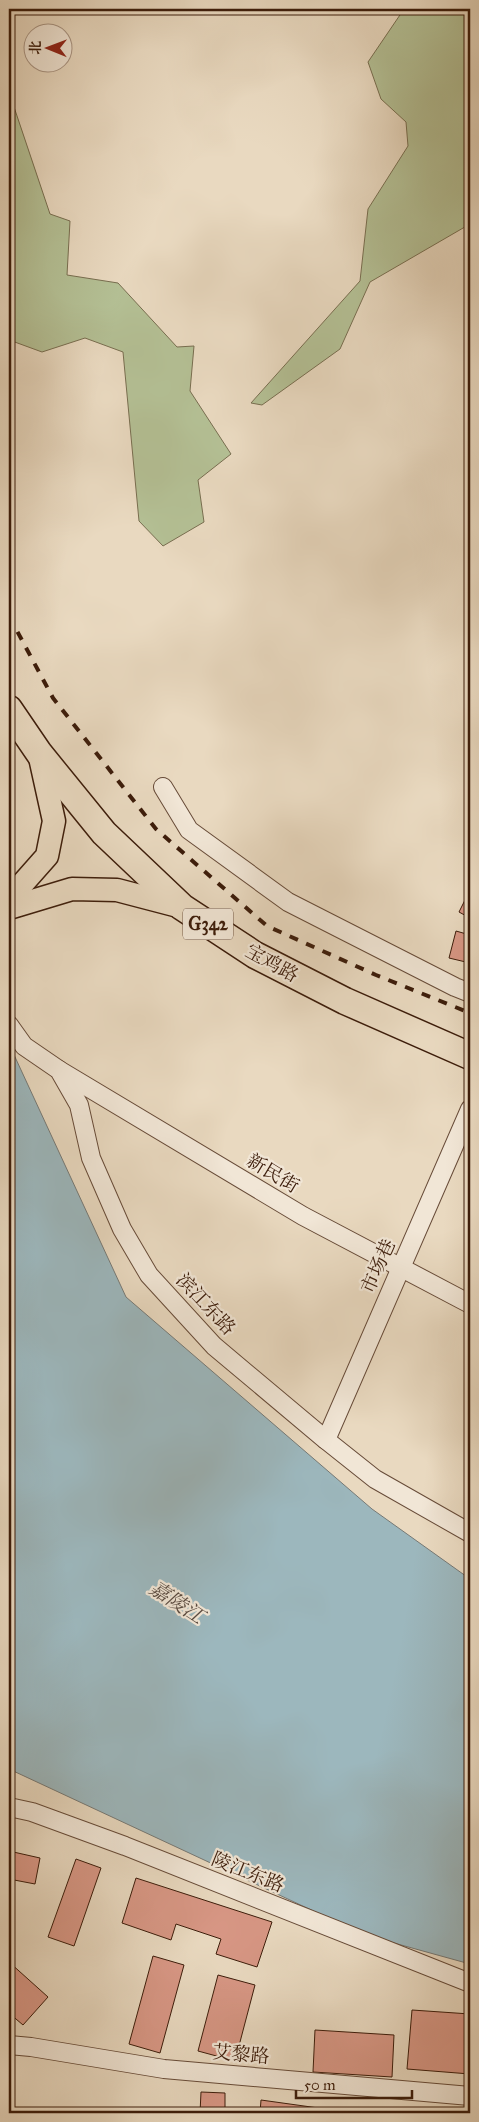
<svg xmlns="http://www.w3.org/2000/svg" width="479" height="2122" viewBox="0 0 479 2122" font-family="'IM FELL Great Primer','Noto Serif SC',serif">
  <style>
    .green { fill: #b4c095; stroke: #786e50 }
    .water { fill: #9cb7bd; stroke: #767975 }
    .building { fill: #d89785; stroke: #3c1c0a }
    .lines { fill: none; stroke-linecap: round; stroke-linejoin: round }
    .minor-casing { stroke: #674b38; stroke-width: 20 }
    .major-casing { stroke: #3c1c0a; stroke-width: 25 }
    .highway-casing { stroke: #3c1c0a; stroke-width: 29 }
    .minor { stroke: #f1e6d6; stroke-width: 18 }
    .major { stroke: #e9d9c0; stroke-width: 22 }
    .highway { stroke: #e9d9c0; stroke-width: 26 }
    .rail { stroke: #3c1c0a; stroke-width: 4; stroke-dasharray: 9 9; stroke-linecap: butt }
    .labels { text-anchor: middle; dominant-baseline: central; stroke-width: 4.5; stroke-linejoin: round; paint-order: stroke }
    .shield { fill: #f1e6d6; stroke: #725947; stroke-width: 1 }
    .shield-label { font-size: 18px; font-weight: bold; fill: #3c1c0a }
    .street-label { font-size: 19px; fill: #3c1c0a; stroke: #f1e6d6 }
    .water-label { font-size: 20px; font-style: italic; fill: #594a40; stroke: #f1e6d6 }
  </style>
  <rect width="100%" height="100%" fill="#e9d9c0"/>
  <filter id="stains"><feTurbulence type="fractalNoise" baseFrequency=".004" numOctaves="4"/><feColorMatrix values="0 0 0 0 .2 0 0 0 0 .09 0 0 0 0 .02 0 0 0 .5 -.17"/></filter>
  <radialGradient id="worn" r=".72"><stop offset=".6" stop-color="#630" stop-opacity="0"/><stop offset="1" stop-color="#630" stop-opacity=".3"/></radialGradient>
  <g class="green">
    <path d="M404,9H470V224L370,282L340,349L262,405L251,403L360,281L368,209L408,146L406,122L381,99L368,62Z"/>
    <path d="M9,106L14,111V107L50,214L70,221L67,275L118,283L177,347L194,346L190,391L231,454L198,480L204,522L163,546L139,521L123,352L85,338L42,352L12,341L9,345Z"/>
  </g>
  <path class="water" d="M9,1044L126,1297L372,1509L470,1579V1964L365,1935L9,1769Z"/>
  <g class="building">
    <path d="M470,890V918L459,912Z"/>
    <path d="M456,931L470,935V963L449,958Z"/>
    <path d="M9,1851L40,1858L35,1884L9,1879Z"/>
    <path d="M76,1859L101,1868L74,1946L48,1937Z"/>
    <path d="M136,1878L272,1922L257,1967L216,1954L221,1939L176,1924L171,1940L122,1923Z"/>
    <path d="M153,1956L184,1965L160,2053L129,2044Z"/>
    <path d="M9,1962L48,1997L23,2025L9,2013Z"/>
    <path d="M218,1975L255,1985L235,2061L198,2051Z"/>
    <path d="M412,2010L470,2014V2074L407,2069Z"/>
    <path d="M315,2030L394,2035L392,2077L313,2072Z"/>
    <path d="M201,2092L225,2093V2113H200Z"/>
    <path d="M261,2100L347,2112V2113H260Z"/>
  </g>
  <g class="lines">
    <defs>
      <g id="minor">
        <path d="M163,787L189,830L288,902L455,987L470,993"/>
        <path d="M9,1025L24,1046L59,1070L79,1105L91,1158L122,1229L149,1275L214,1346L326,1440L375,1479L470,1533"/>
        <path d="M59,1070L303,1216L470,1304"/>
        <path d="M326,1440L470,1109"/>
        <path d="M9,1807L32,1812L125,1846L470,1983"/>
        <path d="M9,2045L31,2047L164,2069L470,2096"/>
      </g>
      <g id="major">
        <path d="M9,899L47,856L54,821L39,753"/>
        <path d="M9,908L72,889L117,890L182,907"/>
      </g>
      <path id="highway" d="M9,709L39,753L104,833L182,907L255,955L345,1001L470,1056"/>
    </defs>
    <use href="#minor" class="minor-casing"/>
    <use href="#major" class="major-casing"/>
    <use href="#highway" class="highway-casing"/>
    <use href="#minor" class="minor"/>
    <use href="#major" class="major"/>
    <use href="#highway" class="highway"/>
    <path class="rail" d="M9,616L53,698L156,829L267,926L376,975L470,1013"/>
  </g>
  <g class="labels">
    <rect class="shield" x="183" y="908.5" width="50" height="31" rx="4"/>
    <g class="shield-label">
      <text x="208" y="924">G342</text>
    </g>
    <g class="street-label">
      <text transform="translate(272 963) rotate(29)">宝鸡路</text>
      <text transform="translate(273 1173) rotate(31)">新民街</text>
      <text transform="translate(378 1266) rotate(-66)">市场巷</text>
      <text transform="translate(206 1304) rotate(47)">滨江东路</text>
      <text transform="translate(248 1872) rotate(22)">陵江东路</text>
      <text transform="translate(241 2054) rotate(5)">艾黎路</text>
    </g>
    <g class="water-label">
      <text transform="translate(177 1602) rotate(33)">嘉陵江</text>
    </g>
  </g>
  <rect width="479" height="2122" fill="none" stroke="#e9d9c0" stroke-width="30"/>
  <rect x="10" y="10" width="459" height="2102" fill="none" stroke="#3c1c0a" stroke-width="2.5"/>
  <rect x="15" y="15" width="449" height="2092" fill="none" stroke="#3c1c0a"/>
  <g transform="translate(48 48) rotate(271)"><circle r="24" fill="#f1e6d6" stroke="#a99584"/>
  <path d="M0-4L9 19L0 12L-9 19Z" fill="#8f2418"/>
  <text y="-8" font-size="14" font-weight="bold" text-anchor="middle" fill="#3c1c0a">北</text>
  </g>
  <path d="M296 2090v8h116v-8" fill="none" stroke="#3c1c0a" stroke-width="2.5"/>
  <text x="304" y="2090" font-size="15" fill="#3c1c0a" stroke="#f1e6d6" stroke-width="4" paint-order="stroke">50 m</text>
  <rect width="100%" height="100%" filter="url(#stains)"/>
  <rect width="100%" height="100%" fill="url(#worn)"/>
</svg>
